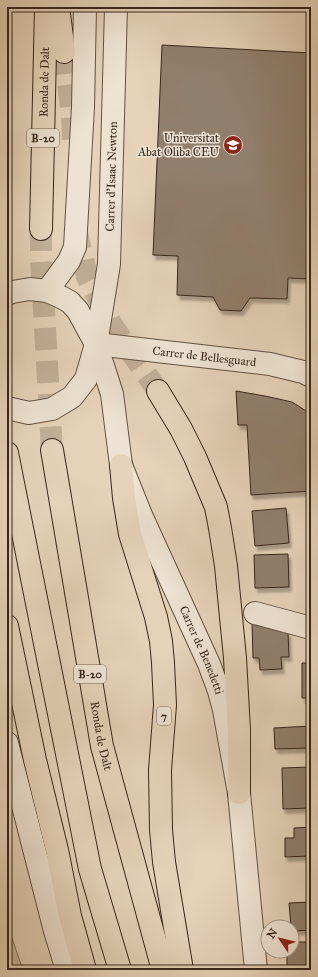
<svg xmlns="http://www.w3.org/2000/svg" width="318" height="977" viewBox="0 0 318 977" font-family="'IM FELL Great Primer',serif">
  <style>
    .green { fill: #c7b59e; stroke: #7f6e5c }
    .building { fill: #917f6d; stroke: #37261a; filter: url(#shadow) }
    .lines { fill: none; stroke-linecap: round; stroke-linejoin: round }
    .trunk-tunnel { stroke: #c2b099; stroke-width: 22; stroke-dasharray: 22 11; stroke-linecap: butt }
    .minor-casing { stroke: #625142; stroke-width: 24 }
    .tertiary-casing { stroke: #625142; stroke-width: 24 }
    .trunk-casing { stroke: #37261a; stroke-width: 24 }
    .minor { stroke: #eee2d2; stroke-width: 22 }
    .tertiary { stroke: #eee2d2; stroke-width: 22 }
    .trunk { stroke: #e5d2b9; stroke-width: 22 }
    .labels { text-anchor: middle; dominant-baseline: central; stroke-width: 3; stroke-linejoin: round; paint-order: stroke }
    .shield { fill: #eee2d2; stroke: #6e5e51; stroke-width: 1 }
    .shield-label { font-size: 11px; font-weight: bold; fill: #37261a }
    .street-label { font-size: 12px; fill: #37261a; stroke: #eee2d2 }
    .poi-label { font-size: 12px; fill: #37261a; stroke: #eee2d2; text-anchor: end }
  </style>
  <defs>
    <filter id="shadow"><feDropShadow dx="2.5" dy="4.5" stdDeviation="1" flood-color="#0004"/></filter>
  </defs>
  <rect width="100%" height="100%" fill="#e5d2b9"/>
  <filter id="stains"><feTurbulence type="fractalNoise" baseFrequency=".005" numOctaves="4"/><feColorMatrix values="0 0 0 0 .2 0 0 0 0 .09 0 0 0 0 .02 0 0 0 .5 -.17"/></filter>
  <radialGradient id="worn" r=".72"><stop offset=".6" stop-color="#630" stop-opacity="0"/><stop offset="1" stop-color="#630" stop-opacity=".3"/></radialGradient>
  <path class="green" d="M7,924L23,970H7Z"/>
  <g class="building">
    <path d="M162,45L311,53V279L288,278L287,299L250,298L241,311L220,310L213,297L177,295L178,256L153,255Z"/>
    <path d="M236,391L265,396L292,402L311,414V491L251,495L247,425H238Z"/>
    <path d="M286,508L289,543L255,546L252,511Z"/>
    <path d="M288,554L289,587L255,588L254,555Z"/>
    <path d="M309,575H311V605Z"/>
    <path d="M252,623L288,632L289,657H281L282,669L260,670L259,658H253Z"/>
    <path d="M310,654H311V698H302V663H310Z"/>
    <path d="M311,726V748L275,749L274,728Z"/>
    <path d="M311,767V808L283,809L282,768Z"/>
    <path d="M311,827V856L285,857V838H294V828Z"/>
    <path d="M311,902V930L292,931V927H291L289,903Z"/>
    <path d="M297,942H311V970H287V951H292V945H296Z"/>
  </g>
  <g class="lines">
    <g class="trunk-tunnel">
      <path d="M64,52L72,115L73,140"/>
      <path d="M76,228L87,277L112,325L158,391"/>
      <path d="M41,229V258L52,450"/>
    </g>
    <defs>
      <g id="minor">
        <path id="s1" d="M96,344L270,364L303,372L311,376"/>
        <path d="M255,613L311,628"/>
      </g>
      <g id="tertiary">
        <path d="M47,291L69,261L75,247L83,107L85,7"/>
        <path id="s2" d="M7,294L12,292L30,289L47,291L59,296L70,302L78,311L96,344L112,394L121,465L141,515L209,664L219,691L224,710L239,793L256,970"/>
        <path id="s3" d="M7,408L29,413L52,409L72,397L86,379L96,344L109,264L116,7"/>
        <path d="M7,743L55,931L67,970"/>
      </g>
      <g id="trunk">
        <path d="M58,7L64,52"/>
        <path id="s4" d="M41,229L46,7"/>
        <path d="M158,391L181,429L195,457L216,507L220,528L226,566L235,658L239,730V793"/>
        <path id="s5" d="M52,450L102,746L163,970"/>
        <path d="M7,453L90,869L120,970"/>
        <path d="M121,465L124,498L130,534L156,617L161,641L163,663L165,705L160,770L161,830L164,862L182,970"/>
        <path d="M7,626L35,760L57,850L70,916L85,970"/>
      </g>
    </defs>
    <use href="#minor" class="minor-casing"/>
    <use href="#tertiary" class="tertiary-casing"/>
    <use href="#trunk" class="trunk-casing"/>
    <use href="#minor" class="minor"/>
    <use href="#tertiary" class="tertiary"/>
    <use href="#trunk" class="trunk"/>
  </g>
  <defs>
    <symbol id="university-disc" viewBox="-11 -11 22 22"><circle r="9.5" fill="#8f2418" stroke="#eee2d2"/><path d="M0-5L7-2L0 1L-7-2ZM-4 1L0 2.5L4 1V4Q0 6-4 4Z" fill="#fff"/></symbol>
  </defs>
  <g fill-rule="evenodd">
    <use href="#university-disc" x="222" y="134" width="22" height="22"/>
  </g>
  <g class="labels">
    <g class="shield">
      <rect x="27" y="129" width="32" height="18" rx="3"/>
      <rect x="74" y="665" width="32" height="18" rx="3"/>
      <rect x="157" y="707" width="14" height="18" rx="3"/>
    </g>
    <g class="shield-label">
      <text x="43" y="138">B-20</text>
      <text x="90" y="674">B-20</text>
      <text x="164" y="716">7</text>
    </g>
    <g class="street-label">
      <text stroke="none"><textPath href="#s4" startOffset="147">Ronda de Dalt</textPath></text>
      <text stroke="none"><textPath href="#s3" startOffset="297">Carrer d'Isaac Newton</textPath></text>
      <text stroke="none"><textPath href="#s1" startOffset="109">Carrer de Bellesguard</textPath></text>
      <text stroke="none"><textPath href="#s2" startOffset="442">Carrer de Benedetti</textPath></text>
      <text stroke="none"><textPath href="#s5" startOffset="290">Ronda de Dalt</textPath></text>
    </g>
    <g class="poi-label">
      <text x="219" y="138">Universitat<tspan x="219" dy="14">Abat Oliba CEU</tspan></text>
    </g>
  </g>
  <rect width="318" height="977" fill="none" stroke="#e5d2b9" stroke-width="24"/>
  <rect x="8" y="8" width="302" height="961" fill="none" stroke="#37261a" stroke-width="2"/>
  <rect x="12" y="12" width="294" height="953" fill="none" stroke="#37261a"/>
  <g transform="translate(280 939) rotate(305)"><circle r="19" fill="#eee2d2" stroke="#a59788"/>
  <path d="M0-3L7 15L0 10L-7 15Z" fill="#8f2418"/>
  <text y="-6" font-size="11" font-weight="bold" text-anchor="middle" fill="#37261a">N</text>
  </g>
  <rect width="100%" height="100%" filter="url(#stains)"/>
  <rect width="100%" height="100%" fill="url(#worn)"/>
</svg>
